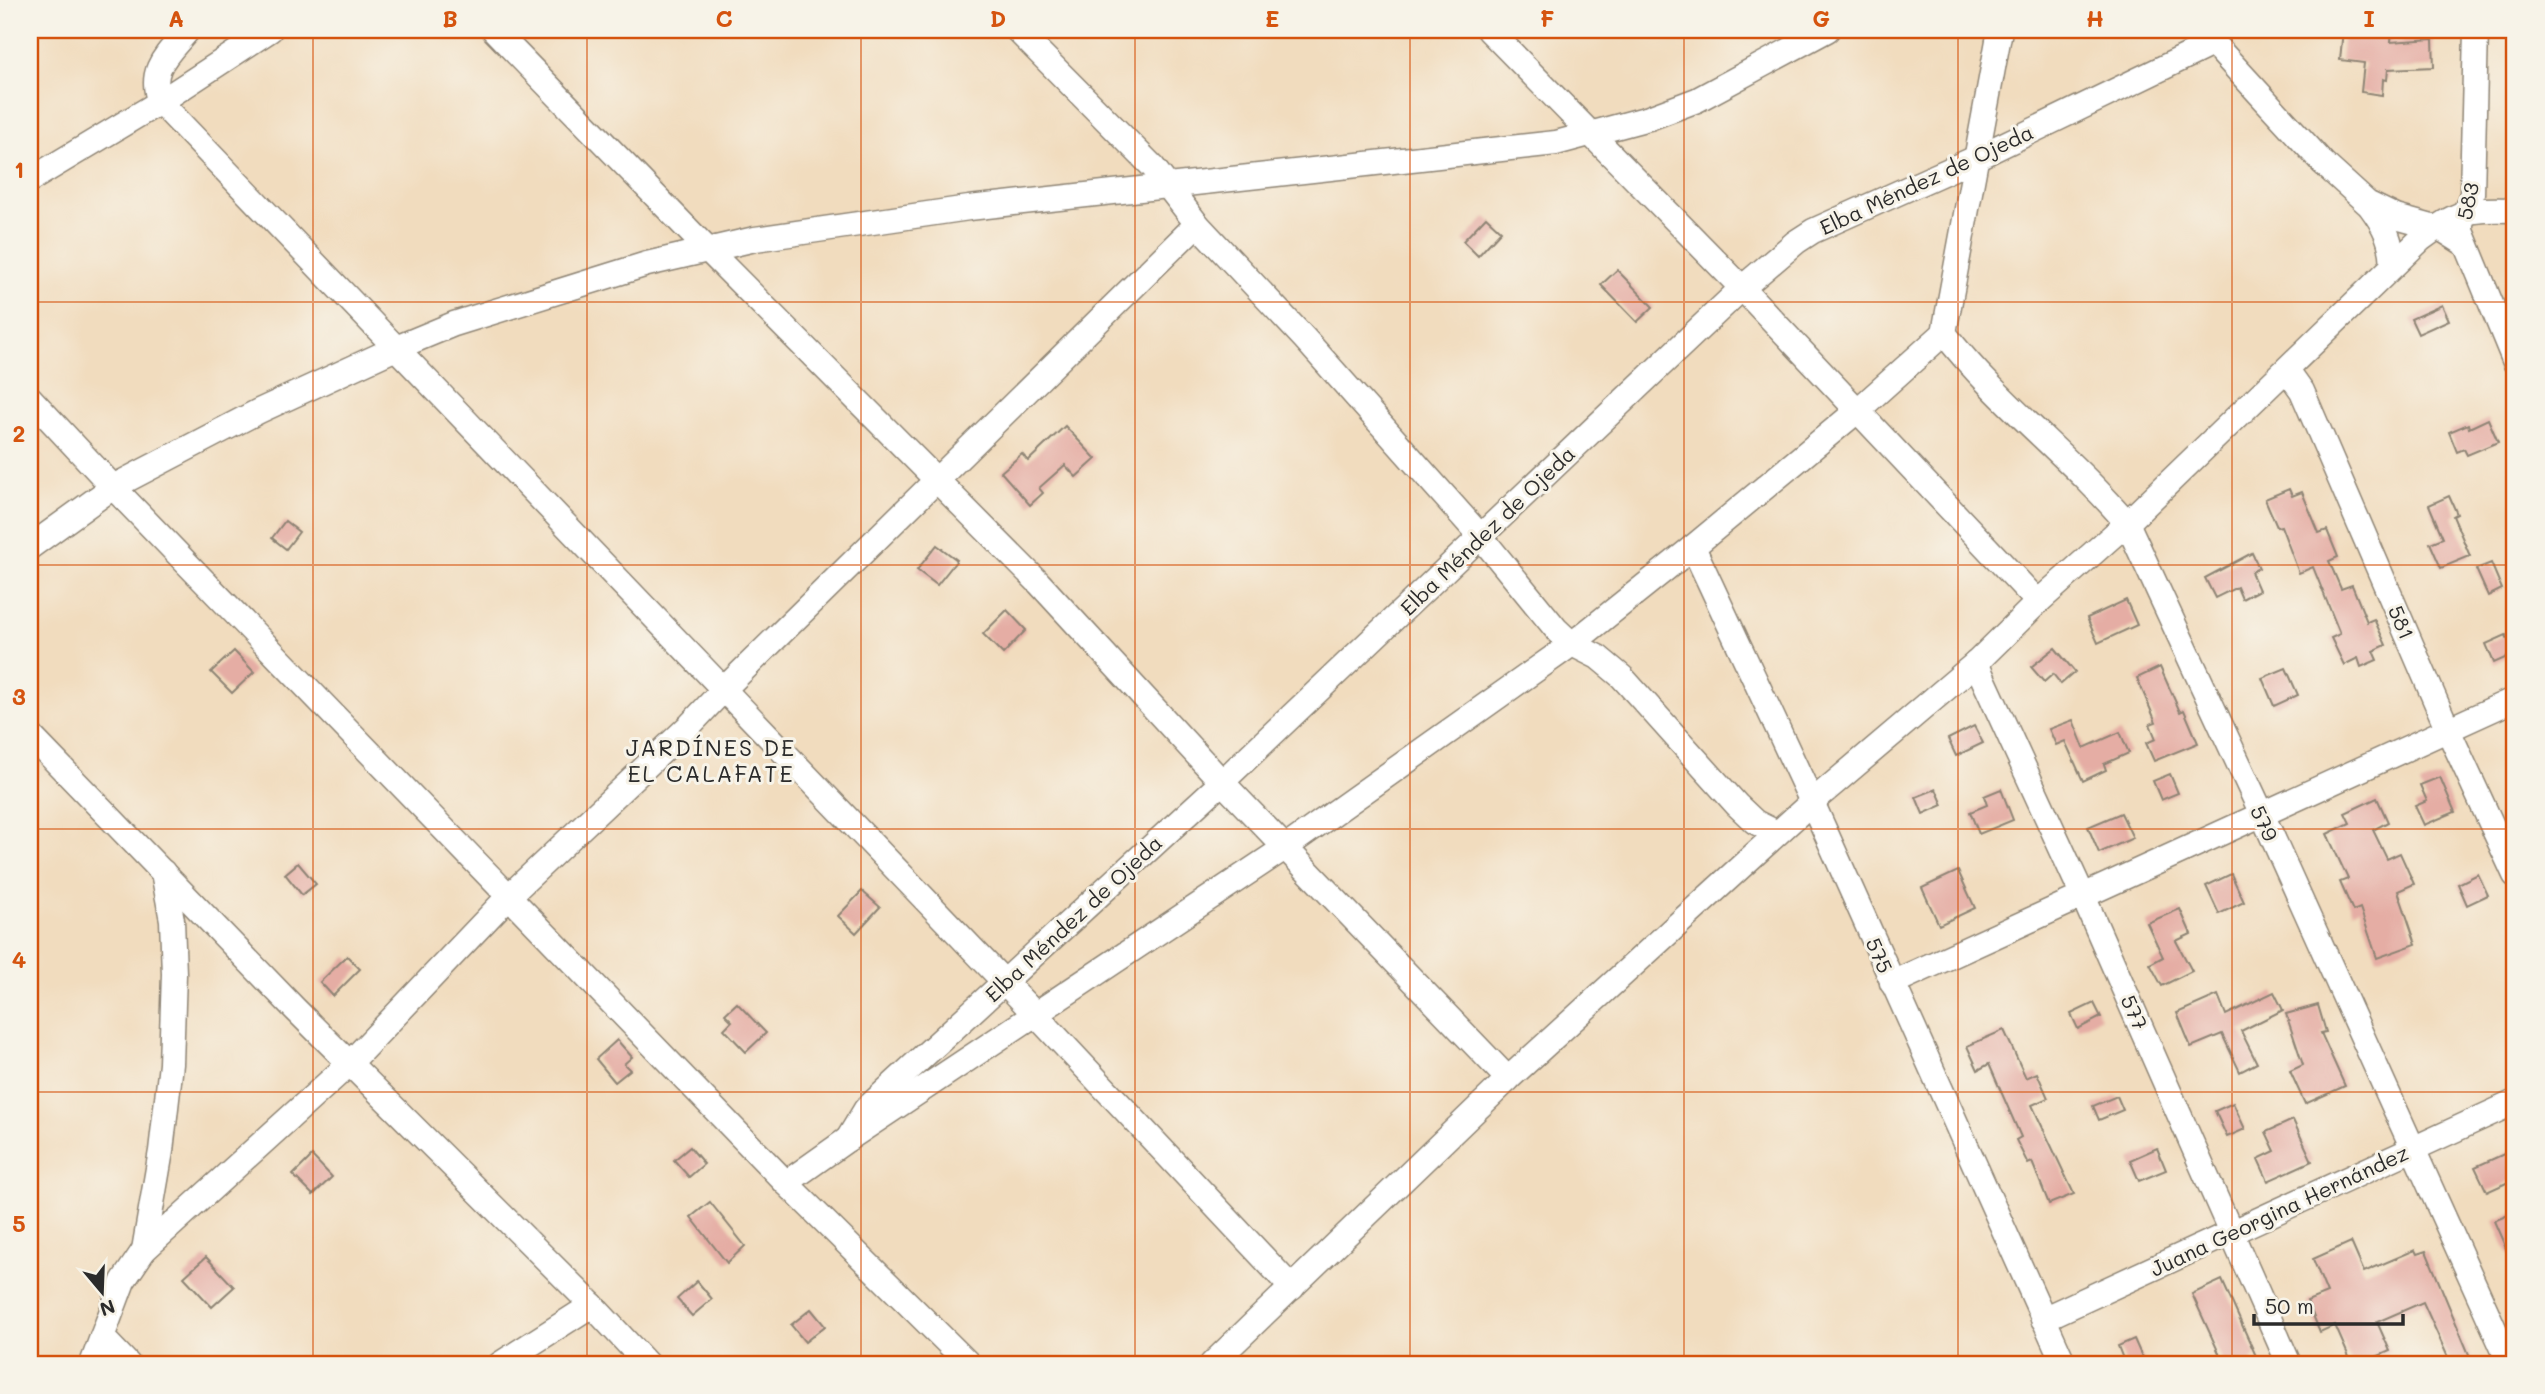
<svg xmlns="http://www.w3.org/2000/svg" width="2545" height="1394" viewBox="0 0 2545 1394" font-family="Mali,sans-serif">
  <style>
    .building { fill: #e5ada4 }
    .lines { fill: none; stroke-linecap: round; stroke-linejoin: round }
    .minor-casing { stroke: #8e8474; stroke-width: 27 }
    .minor { stroke: #fff; stroke-width: 24 }
    .grid { fill: none; stroke: #d5540f; stroke-width: 2; stroke-opacity: 0.55 }
    .labels { text-anchor: middle; dominant-baseline: central; stroke-width: 6; stroke-linejoin: round; paint-order: stroke }
    .street-label { font-size: 21px; fill: #2b2b2b; stroke: #f7f3e8 }
    .neighbourhood-label { font-size: 23px; letter-spacing: 2px; fill: #2b2b2b; stroke: #f7f3e8 }
    .neatline { fill: none; stroke: #d5540f; stroke-width: 2.5 }
    .grid-label { font-size: 23px; text-anchor: middle; font-weight: bold; fill: #d5540f }
  </style>
  <rect width="100%" height="100%" fill="#f7f3e8"/>
  <filter id="ink" filterUnits="userSpaceOnUse"><feTurbulence type="fractalNoise" baseFrequency=".0143" numOctaves="2"/><feDisplacementMap in="SourceGraphic" scale="14" xChannelSelector="R" yChannelSelector="G"/><feConvolveMatrix kernelMatrix="1 2 1 2 8 2 1 2 1" color-interpolation-filters="sRGB"/></filter>
  <filter id="wash" filterUnits="userSpaceOnUse"><feTurbulence type="fractalNoise" baseFrequency=".00686" numOctaves="4" result="noise"/><feDisplacementMap in="SourceGraphic" scale="28" xChannelSelector="R" yChannelSelector="G"/><feGaussianBlur stdDeviation="1.57" result="paint"/><feColorMatrix in="noise" values="0 0 0 0 0 0 0 0 0 0 0 0 0 0 0 0 0 1.4 0 .05"/><feComposite in="paint" operator="in"/></filter>
  <g filter="url(#wash)">
    <rect width="100%" height="100%" fill="#f1dcbe"/>
    <g id="blocks">
      <g class="building">
        <path d="M2343,30L2392,32L2391,42L2433,39L2434,67L2388,69L2387,80L2383,79L2382,95L2361,92L2364,63L2340,60Z"/>
        <path d="M1486,217L1501,231L1478,256L1463,241Z"/>
        <path d="M1617,270L1653,307L1637,322L1601,285Z"/>
        <path d="M2442,305L2449,320L2418,334L2411,319Z"/>
        <path d="M2488,419L2498,442L2467,455L2464,449L2457,452L2449,432L2468,424L2469,428Z"/>
        <path d="M1065,426L1096,459L1076,477L1065,465L1039,488L1043,493L1030,505L1001,472L1022,454L1028,461Z"/>
        <path d="M2289,489L2292,496L2302,492L2319,533L2327,530L2338,557L2329,561L2341,589L2352,585L2367,622L2374,619L2386,645L2373,651L2377,660L2361,667L2358,658L2344,665L2331,638L2340,634L2313,567L2299,573L2281,526L2277,527L2265,499Z"/>
        <path d="M2449,496L2457,514L2453,516L2470,556L2441,568L2430,543L2443,538L2429,505Z"/>
        <path d="M285,521L299,532L286,549L272,538Z"/>
        <path d="M937,545L957,560L937,585L917,570Z"/>
        <path d="M2252,553L2259,568L2251,572L2259,590L2242,599L2237,587L2215,598L2205,578Z"/>
        <path d="M2491,563L2502,589L2488,596L2476,569Z"/>
        <path d="M2126,600L2137,625L2098,643L2087,618Z"/>
        <path d="M1007,610L1026,630L1003,654L983,634Z"/>
        <path d="M2506,635L2514,654L2494,663L2486,644Z"/>
        <path d="M2055,648L2075,672L2061,684L2053,674L2044,682L2031,667Z"/>
        <path d="M234,651L254,672L232,693L211,672Z"/>
        <path d="M2160,667L2180,712L2184,710L2198,743L2154,761L2146,743L2156,739L2150,724L2156,722L2137,678Z"/>
        <path d="M2286,668L2298,695L2274,706L2262,678Z"/>
        <path d="M2073,720L2084,748L2120,732L2129,753L2104,764L2106,770L2083,781L2065,741L2056,745L2049,729Z"/>
        <path d="M1974,726L1983,743L1956,756L1948,739Z"/>
        <path d="M2170,774L2178,793L2161,800L2153,781Z"/>
        <path d="M2440,777L2455,812L2424,825L2415,806L2427,801L2420,785Z"/>
        <path d="M1936,789L1943,805L1923,814L1916,797Z"/>
        <path d="M2001,789L2013,820L1979,834L1970,812L1987,805L1984,796Z"/>
        <path d="M2377,798L2388,822L2373,830L2387,859L2400,853L2414,884L2398,891L2416,944L2377,958L2360,908L2353,911L2340,882L2348,879L2327,834L2350,823L2345,813Z"/>
        <path d="M2121,813L2133,838L2099,853L2088,827Z"/>
        <path d="M298,863L316,884L302,895L285,874Z"/>
        <path d="M1958,871L1975,908L1939,925L1922,888Z"/>
        <path d="M2231,874L2244,902L2219,914L2206,886Z"/>
        <path d="M2478,874L2488,895L2467,905L2458,884Z"/>
        <path d="M862,891L880,907L856,933L838,916Z"/>
        <path d="M2180,909L2191,934L2176,941L2192,971L2162,986L2150,964L2163,957L2147,923Z"/>
        <path d="M347,956L360,969L333,996L320,982Z"/>
        <path d="M2274,992L2283,1010L2241,1031L2257,1063L2240,1072L2222,1034L2191,1047L2177,1013L2218,995L2226,1015Z"/>
        <path d="M737,1003L766,1033L746,1052L724,1029L732,1021L725,1014Z"/>
        <path d="M2094,1003L2101,1017L2078,1029L2071,1014Z"/>
        <path d="M2318,1005L2326,1032L2321,1033L2345,1086L2305,1104L2290,1071L2303,1065L2286,1014Z"/>
        <path d="M2004,1030L2026,1078L2037,1073L2048,1098L2032,1105L2074,1194L2049,1204L2032,1162L2028,1164L2016,1140L2021,1137L1989,1064L1978,1070L1967,1046Z"/>
        <path d="M617,1040L632,1057L624,1064L630,1070L615,1082L596,1059Z"/>
        <path d="M2117,1096L2123,1110L2099,1120L2093,1106Z"/>
        <path d="M2233,1103L2245,1129L2227,1137L2215,1111Z"/>
        <path d="M2293,1120L2312,1161L2268,1181L2258,1159L2275,1151L2266,1132Z"/>
        <path d="M690,1147L704,1164L689,1177L674,1160Z"/>
        <path d="M2157,1148L2166,1170L2139,1181L2130,1160Z"/>
        <path d="M2515,1149V1179L2487,1192L2475,1167Z"/>
        <path d="M312,1156L332,1177L313,1195L293,1175Z"/>
        <path d="M710,1202L745,1246L727,1263L691,1217Z"/>
        <path d="M2515,1212V1269L2494,1221Z"/>
        <path d="M2351,1242L2364,1272L2415,1250L2417,1254L2426,1251L2473,1364H2451L2423,1302L2377,1322L2390,1351L2360,1364H2352L2335,1325L2320,1332L2307,1301L2327,1293L2313,1259Z"/>
        <path d="M206,1257L234,1287L212,1307L184,1277Z"/>
        <path d="M2222,1280L2256,1356L2251,1359L2254,1364H2224L2192,1294Z"/>
        <path d="M697,1281L712,1299L692,1316L677,1299Z"/>
        <path d="M811,1309L825,1326L805,1342L791,1325Z"/>
        <path d="M2134,1339L2145,1364H2125L2118,1346Z"/>
      </g>
    </g>
  </g>
  <g filter="url(#ink)">
    <use href="#blocks" fill-opacity="0" stroke="#8e8474" stroke-width="2"/>
    <g class="lines">
      <defs>
        <g id="minor">
          <path d="M188,30C168,54 147,69 160,102L1035,1014L1292,1288"/>
          <path d="M494,30L708,250L1039,583L1222,782L1508,1079"/>
          <path d="M1017,30L1153,167L1197,224L1305,339L1481,537L1556,629L1572,644L1598,657L1622,677L1737,805L1755,822L1777,833"/>
          <path d="M1489,30L1742,288L2038,602"/>
          <path d="M2201,30L2323,163L2367,203L2396,217L2443,230L2465,244"/>
          <path d="M2476,30L2472,194L2461,223V231L2515,362"/>
          <path d="M30,180L160,102L270,30"/>
          <path d="M2370,206C2385,226 2392,241 2393,265"/>
          <path d="M1944,333C1998,403 2070,456 2127,523L2262,814L2510,1364"/>
          <path d="M2287,370L2302,391L2448,730L2515,875"/>
          <path d="M30,398L113,487L786,1183L969,1364"/>
          <path d="M30,547L113,487L259,411L396,348L454,324L647,264L755,239L969,208L1556,143L1649,118L1697,100L1827,30"/>
          <path d="M1693,547L1812,802L2064,1364"/>
          <path d="M1976,663L2083,896L2289,1364"/>
          <path d="M30,735L294,1008L592,1305L647,1364"/>
          <path d="M1892,983L2515,699"/>
          <path d="M848,1139L866,1109L1222,782L1742,288L1796,242L1813,231L1976,158L2212,44"/>
          <path d="M786,1183L848,1139L1286,847L1572,644L1693,547L1857,411L1944,333L2000,30"/>
          <path d="M144,1250L161,1151L171,1064L174,974L172,920L163,872"/>
          <path d="M2043,1319L2515,1102"/>
          <path d="M102,1337L128,1364"/>
          <path d="M92,1364L123,1281L144,1250L349,1064L509,896L690,725L724,689L1197,224"/>
          <path d="M500,1364L592,1305"/>
          <path d="M1212,1364L1508,1079L1812,802L1976,663L2038,602L2127,523L2420,240C2460,210 2466,209 2515,210"/>
        </g>
      </defs>
      <use href="#minor" class="minor-casing"/>
      <use href="#minor" class="minor"/>
    </g>
  </g>
  <path class="grid" d="M313,30V1364M587,30V1364M861,30V1364M1135,30V1364M1410,30V1364M1684,30V1364M1958,30V1364M2232,30V1364M30,302H2515M30,565H2515M30,829H2515M30,1092H2515"/>
  <g class="labels">
    <g class="street-label">
      <text transform="translate(1926 179) rotate(-25)">Elba Méndez de Ojeda</text>
      <text transform="translate(2467 201) rotate(-78)">583</text>
      <text transform="translate(1487 530) rotate(-44)">Elba Méndez de Ojeda</text>
      <text transform="translate(2402 622) rotate(67)">581</text>
      <text transform="translate(2265 823) rotate(65)">579</text>
      <text transform="translate(1073 918) rotate(-43)">Elba Méndez de Ojeda</text>
      <text transform="translate(1880 955) rotate(66)">575</text>
      <text transform="translate(2135 1012) rotate(66)">577</text>
      <text transform="translate(2279 1210) rotate(-25)">Juana Georgina Hernández</text>
    </g>
    <g class="neighbourhood-label">
      <text x="711" y="747">JARDÍNES DE<tspan x="711" dy="26">EL CALAFATE</tspan></text>
    </g>
  </g>
  <rect width="2545" height="1394" fill="none" stroke="#f7f3e8" stroke-width="77"/>
  <g transform="translate(102 1292) rotate(161)" stroke="#f7f3e8" stroke-width="5" paint-order="stroke">
  <path d="M0-5L12 26L0 18L-12 26Z" fill="#2b2b2b"/>
  <text y="-10" font-size="19" font-weight="bold" text-anchor="middle" fill="#2b2b2b">N</text>
  </g>
  <path d="M2254 1314v10h149v-10" fill="none" stroke="#2b2b2b" stroke-width="3.5"/>
  <text x="2265" y="1314" font-size="21" fill="#2b2b2b" stroke="#f7f3e8" stroke-width="5" paint-order="stroke">50 m</text>
  <rect x="38" y="38" width="2468" height="1318" class="neatline"/>
  <g class="grid-label">
    <text x="176" y="27">A</text>
    <text x="450" y="27">B</text>
    <text x="724" y="27">C</text>
    <text x="998" y="27">D</text>
    <text x="1272" y="27">E</text>
    <text x="1547" y="27">F</text>
    <text x="1821" y="27">G</text>
    <text x="2095" y="27">H</text>
    <text x="2369" y="27">I</text>
    <text x="19" y="178">1</text>
    <text x="19" y="442">2</text>
    <text x="19" y="705">3</text>
    <text x="19" y="968">4</text>
    <text x="19" y="1232">5</text>
  </g>
</svg>
